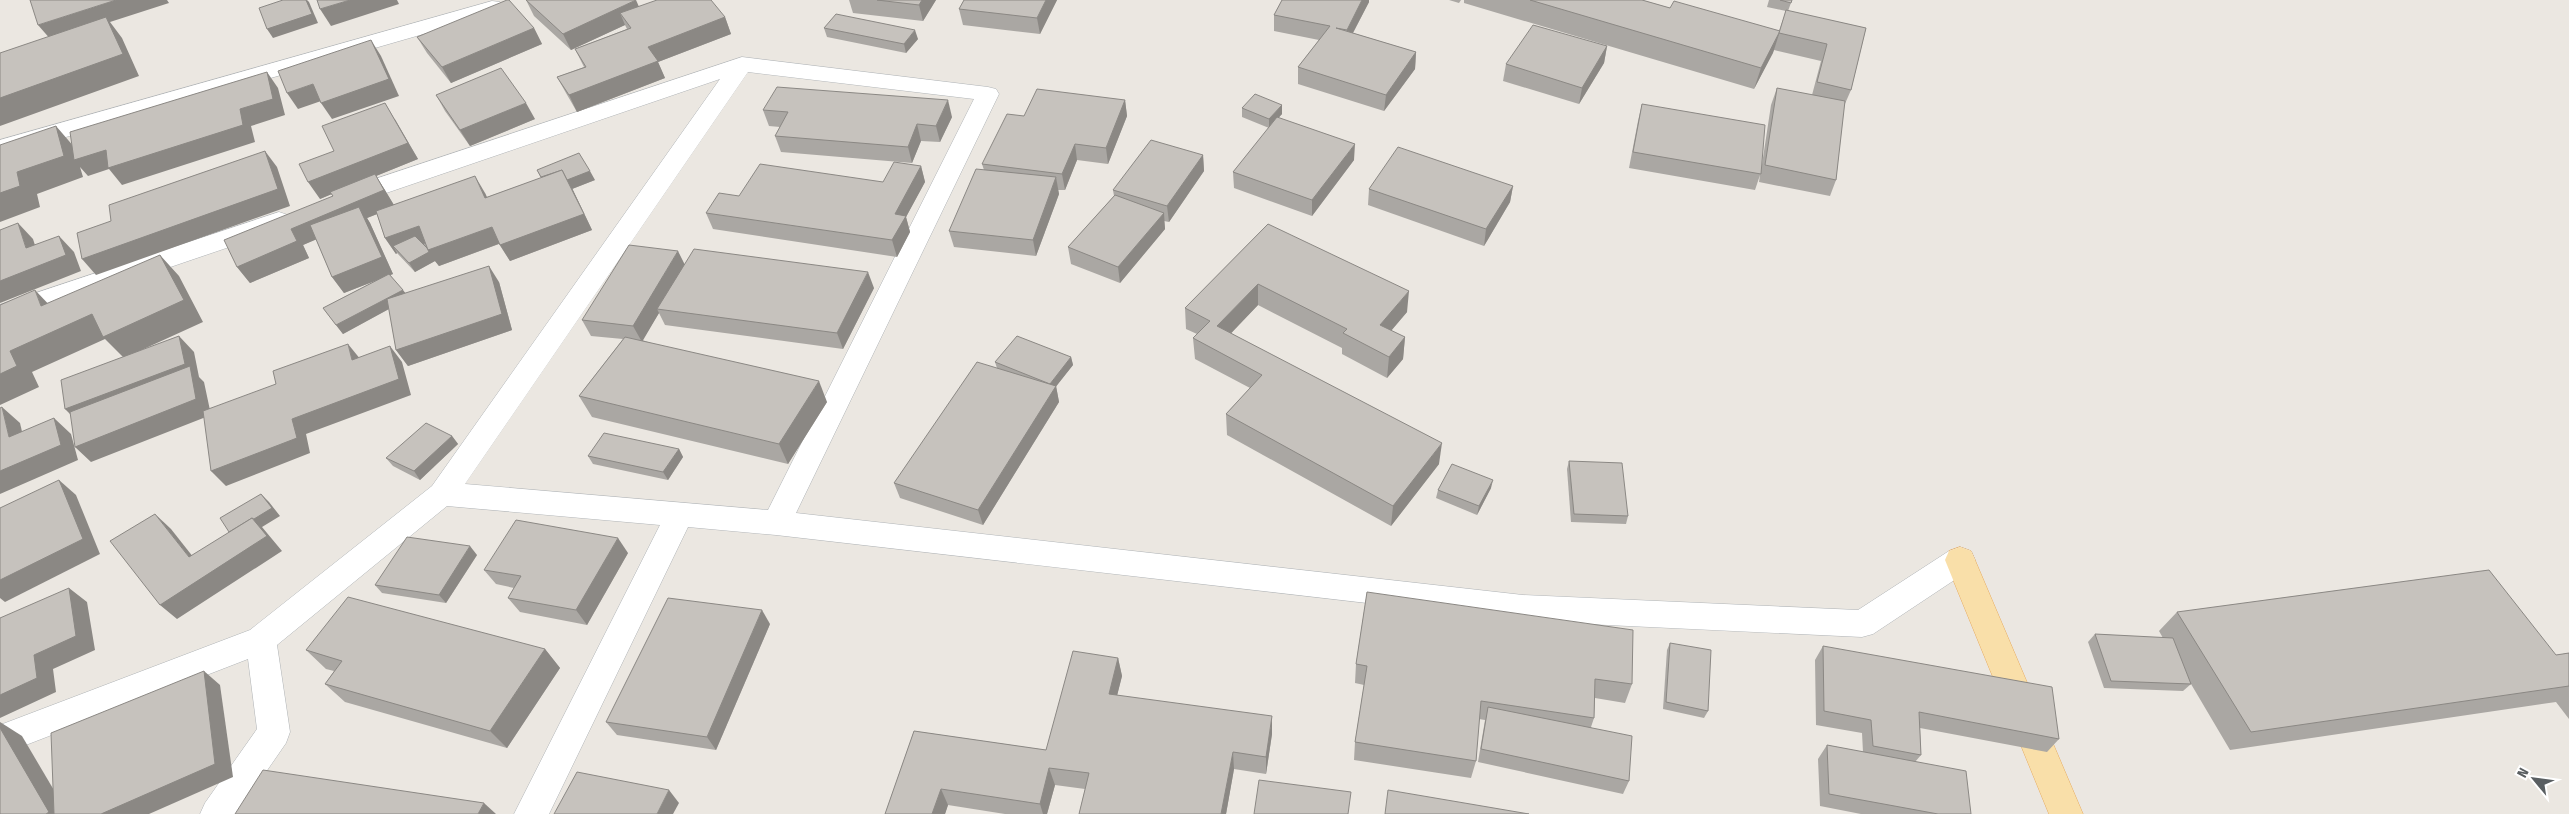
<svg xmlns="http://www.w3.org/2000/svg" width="2569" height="814" viewBox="0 0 2569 814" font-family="'Fira Sans Condensed',sans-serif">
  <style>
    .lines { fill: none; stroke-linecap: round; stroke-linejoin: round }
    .minor-casing { stroke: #afb3b6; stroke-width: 1 }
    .major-casing { stroke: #e6aa5f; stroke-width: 1 }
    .minor { fill: #fff; fill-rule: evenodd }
    .major { fill: #f9dfa9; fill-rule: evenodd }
    .wall { fill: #aaa7a3 }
    .shaded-wall { fill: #8b8884 }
    .building { fill: #c6c2bd; stroke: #8b8884 }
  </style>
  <rect width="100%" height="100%" fill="#ebe7e1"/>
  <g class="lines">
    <defs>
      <g id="minor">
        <path d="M492,1L500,2L503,7L500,12L0,156V140Z"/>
        <path d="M742,57L988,87L996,89L999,94L796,513L1523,595L1858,610L1949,551L1960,547L1971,551L1975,560L1971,569L1873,634L1862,637L1523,621L776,535L688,527L549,814H514L660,525L447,506L277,645L290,732L286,743L237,814H200L205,803L257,729L248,659L0,755V725L250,630L432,486L720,79L357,203L348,205L339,203L336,197L339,191ZM748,72L974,99L768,510L465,484Z"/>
        <path d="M279,212L288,215L291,221L288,227L0,325V305Z"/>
      </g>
      <path id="major" d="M1960,547L1971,551L1975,560L2083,814H2049L1945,560L1949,551Z"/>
    </defs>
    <use href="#minor" class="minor-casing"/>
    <use href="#major" class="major-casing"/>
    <use href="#minor" class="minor"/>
    <use href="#major" class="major"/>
  </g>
  <g class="wall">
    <path d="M526,0L639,7L725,17L731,34L658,62L665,78L577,112L566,93L557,77L584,67L575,49L627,29L625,25L571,50L534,16Z"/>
    <path d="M849,0H936L923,21L853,13Z"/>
    <path d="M964,0H1057L1040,34L963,25L959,9Z"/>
    <path d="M1282,0H1369V2L1353,33L1416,52L1415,69L1384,111L1298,84V67L1319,40L1274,31V15Z"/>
    <path d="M1449,0H1461L1459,3Z"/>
    <path d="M1464,0H1642L1670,8L1779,31L1786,11L1767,7L1769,0H1792L1788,11L1866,28L1851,90L1844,106L1836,180L1830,196L1759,182L1760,175L1755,190L1629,168L1638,121L1642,104L1761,171L1771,105L1777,88L1812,95L1821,61L1774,50L1754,89L1464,3Z"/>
    <path d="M534,28L542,44L451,83L427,53L417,37Z"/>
    <path d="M824,28L918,39L906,53L827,37Z"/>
    <path d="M1607,46L1604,63L1579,104L1503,81L1506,64Z"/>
    <path d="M436,95L535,119L470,146L445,111Z"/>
    <path d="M1125,100L1127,116L1108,164L1077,160L1065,190H1058L1059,194L1036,256L954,247L949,231L984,170L982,164L1024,116Z"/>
    <path d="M1282,105V114L1278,118L1354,160L1312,216L1234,188L1233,172L1269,128L1242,117V108Z"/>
    <path d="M763,110L952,117L940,142L921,141L912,163L781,152L775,136L780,127L769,126Z"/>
    <path d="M395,119L418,159L376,176L394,205L485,193L487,197L541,178L537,170L595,180L572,189V188L592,230L510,261L499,244L439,266L435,261L415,272L397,253L396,254L385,238L377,214L367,218L370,223L393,274L390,275L405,293L499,282L512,330L408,366L396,350L389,309L343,334L323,308L377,280L344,293L332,277L316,239L303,245L309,258L250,283L237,267L333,196L331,194L320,199L334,151Z"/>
    <path d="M1203,155L1204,171L1169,222L1164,221L1165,229L1120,283L1071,264L1068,247L1114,196L1113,190Z"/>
    <path d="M921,166L925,182L906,217L910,232L897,257L713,229L706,213L739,196L883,182Z"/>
    <path d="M1513,186L1510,202L1484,246L1368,205L1369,189Z"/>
    <path d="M1268,224L1407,312L1391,331L1405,337L1403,359L1387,378L1342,354V348L1258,305L1231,333L1439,464L1391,526L1227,435L1226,414L1250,388L1195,359L1193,338L1197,334L1186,329L1185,308Z"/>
    <path d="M685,264L874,288L843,349L665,325L659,313L642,340L827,402L788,464L592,417L579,396L623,339L591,336L582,320Z"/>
    <path d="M1071,357L1073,365L1056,386L1059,402L983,525L900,498L894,483L997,368L995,362Z"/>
    <path d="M452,436L458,444L420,480L393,466L386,458Z"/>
    <path d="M679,449L683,457L668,480L593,464L588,456Z"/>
    <path d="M1569,461L1628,516L1626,524L1571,522L1567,469Z"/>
    <path d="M1491,488L1477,515L1436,498L1438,490Z"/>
    <path d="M628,553L587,625L520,612L508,598L514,588L496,584L484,570Z"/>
    <path d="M477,555L446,603L382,593L375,585Z"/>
    <path d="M1367,592L1632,684L1625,703L1595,698L1594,718L1591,727L1629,781L1623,794L1478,762L1485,720L1479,719L1476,761L1471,778L1354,760L1355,742L1364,685L1355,683L1356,664Z"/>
    <path d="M2177,612L2556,655L2569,653V719L2556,702L2230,750L2191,684L2183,691L2104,688L2088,642L2095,634L2163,638L2159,631Z"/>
    <path d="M770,624L716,750L617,735L606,722Z"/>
    <path d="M1670,643L1708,711L1704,718L1663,709L1667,650Z"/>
    <path d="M1823,646L2059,739L2047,752L1920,728L1921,755L1915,762L1971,814H1861L1820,806L1818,759L1827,745L1863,752L1862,733L1816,725L1815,660Z"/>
    <path d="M545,649L560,668L507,748L345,702L325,684L334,671L326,669L306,650Z"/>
    <path d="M1118,658L1122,676L1117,695L1272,734L1266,774L1234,769L1226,814H1079L1085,789L1055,785L1047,814H1005L948,805L945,814H885L914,731L1046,750Z"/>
  </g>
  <g class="shaded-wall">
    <path d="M116,0H167L169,3L110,22L122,38L139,76L0,126V98L52,41L38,25Z"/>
    <path d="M306,0H307L309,2L318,23L273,38L267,29Z"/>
    <path d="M350,0H397L399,4L331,26L320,9Z"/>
    <path d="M636,0L643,16L620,13L625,25L571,50L563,34Z"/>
    <path d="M922,0H936L923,21L919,5Z"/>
    <path d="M1046,0H1057L1040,34L1037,18Z"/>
    <path d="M1362,0H1369V2L1346,46L1347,30Z"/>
    <path d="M725,17L731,34L658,62L665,78L577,112L569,95L648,47Z"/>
    <path d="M534,28L542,44L451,83L442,67Z"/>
    <path d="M915,30L918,39L906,53L904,44Z"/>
    <path d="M1780,31L1773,53L1754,89L1761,68Z"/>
    <path d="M371,40L381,56L399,96L332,119L321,103Z"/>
    <path d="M1607,46L1604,63L1579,104L1582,88Z"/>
    <path d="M1416,52L1415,69L1384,111L1386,95Z"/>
    <path d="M267,72L278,88L285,115L251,126L255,142L122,185L109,169L88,176L80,167L83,177L37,194L40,207L0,222V193L56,126L75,148L240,109Z"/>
    <path d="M313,84L324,100L298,109L287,93Z"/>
    <path d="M948,100L952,117L940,142L936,126Z"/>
    <path d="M1125,100L1127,116L1108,164L1106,148Z"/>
    <path d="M385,103L418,159L376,176L385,190L395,207L367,218L370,223L393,274L344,293L332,277L365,219L303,245L309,258L250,283L237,267L291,229L376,176L320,199L308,182Z"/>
    <path d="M526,103L535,119L470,146L460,130Z"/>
    <path d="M1282,105V114L1269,128V119Z"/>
    <path d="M917,124L921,141L912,163L908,147Z"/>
    <path d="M1075,144L1077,160L1065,190L1062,174Z"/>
    <path d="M1355,144L1354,160L1312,216V200Z"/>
    <path d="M265,151L277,167L290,206L96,275L82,259Z"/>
    <path d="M1203,155L1204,171L1169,222L1167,206Z"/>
    <path d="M921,166L925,182L906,217L910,232L897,257L892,240L895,214Z"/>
    <path d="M590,171L595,180L572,189V188L592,230L510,261L500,245L546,185Z"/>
    <path d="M475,176L485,193L494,214L485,198Z"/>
    <path d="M1056,177L1059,194L1036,256L1033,240Z"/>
    <path d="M1513,186L1510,202L1484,246L1486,229Z"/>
    <path d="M1164,213L1165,229L1120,283L1118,267Z"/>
    <path d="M18,223L33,239L41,264L59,236L74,252L81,271L0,303V281L26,248Z"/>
    <path d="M419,226L429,242L399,253L393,246L397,253L396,254L385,238Z"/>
    <path d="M492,227L501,243L439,266L435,261L415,272L409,263L428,250Z"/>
    <path d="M678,251L686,267L657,309L659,313L642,342L633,326Z"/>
    <path d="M160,255L179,276L203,322L124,358L105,339L32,372L39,387L0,405V374L10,351Z"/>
    <path d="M489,266L499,282L512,330L408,366L396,350Z"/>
    <path d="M868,272L874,288L843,349L837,333Z"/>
    <path d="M1258,284V305L1218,347L1217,326Z"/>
    <path d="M35,290L56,312L41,306Z"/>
    <path d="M403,290L409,298L343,334L336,325Z"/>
    <path d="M1409,291L1407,312L1378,346L1380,325Z"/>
    <path d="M179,336L194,352L199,377L204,382L211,415L91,462L75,447L81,425L65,409Z"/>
    <path d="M1405,337L1403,359L1387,378L1389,357Z"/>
    <path d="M348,344L361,360H352Z"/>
    <path d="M390,346L402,362L411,395L306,434L310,453L226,486L211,471L292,419Z"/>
    <path d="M1071,357L1073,365L1051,393L1050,384Z"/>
    <path d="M819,381L827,402L788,464L779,444Z"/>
    <path d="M1056,386L1059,402L983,525L978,510Z"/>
    <path d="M2,407L20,423L27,453L9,437Z"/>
    <path d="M54,418L71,434L78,460L0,494V471Z"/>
    <path d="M452,436L458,444L420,480L414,471Z"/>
    <path d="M1442,443L1439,464L1391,526L1393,506Z"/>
    <path d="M679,449L683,457L668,480L663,472Z"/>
    <path d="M59,480L76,495L100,554L5,602L0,598V580Z"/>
    <path d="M1493,480L1491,488L1477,515L1479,506Z"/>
    <path d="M261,494L269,502L280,516L262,527L282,551L177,619L160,605L254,519Z"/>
    <path d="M155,514L171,529L205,572L189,557Z"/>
    <path d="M618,538L628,553L587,625L576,610Z"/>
    <path d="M470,546L477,555L446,603L439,595Z"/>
    <path d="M69,588L87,602L95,650L53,669L56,692L0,718V695L34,655Z"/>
    <path d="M762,610L770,624L716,750L707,737Z"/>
    <path d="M545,649L560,668L507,748L490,731Z"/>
    <path d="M1118,658L1122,676L1113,712L1109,694Z"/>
    <path d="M204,671L220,685L233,777L149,814H101Z"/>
    <path d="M1272,716V734L1266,774V757Z"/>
    <path d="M0,722L22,736L68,814H46L0,728Z"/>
    <path d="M1233,752L1234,769L1226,814H1221Z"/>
    <path d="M1049,768L1055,785L1047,814H1043L1040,804Z"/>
    <path d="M941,789L948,805L945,814H932Z"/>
    <path d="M669,790L679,803L673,814H657Z"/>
    <path d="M484,803L496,814H478Z"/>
  </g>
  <g class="building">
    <path d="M30,0H116L38,25Z"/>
    <path d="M283,0H306L312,14L267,29L259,8Z"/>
    <path d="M317,0H350L320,9Z"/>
    <path d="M507,0H509L534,28L442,67L417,37Z"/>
    <path d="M526,0H636L563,34Z"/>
    <path d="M657,0H711L725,17L648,47L658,61L569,95L557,77L586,67L575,49L631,28L620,13Z"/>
    <path d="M877,0H922L919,5Z"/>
    <path d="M964,0H1046L1037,18L959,9Z"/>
    <path d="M1282,0H1362L1347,30L1336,28L1416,52L1386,95L1298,67L1330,26L1274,15Z"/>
    <path d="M1530,0H1642L1670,8L1674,1L1780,31L1761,68Z"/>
    <path d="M1780,0H1792L1791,3Z"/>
    <path d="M1786,10L1866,28L1851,90L1817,82L1827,44L1779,33Z"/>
    <path d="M836,14L915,30L904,44L824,28Z"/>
    <path d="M106,17L123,54L0,98V53Z"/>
    <path d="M1533,25L1607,46L1582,88L1506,64Z"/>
    <path d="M371,40L389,79L321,103L313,84L287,93L278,71Z"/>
    <path d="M501,68L526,103L460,130L436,95Z"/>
    <path d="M267,72L273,99L240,109L243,125L108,168L106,150L74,160L70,132Z"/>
    <path d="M777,87L948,100L936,126L917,124L908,147L775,136L788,112L763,110Z"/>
    <path d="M1777,88L1845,101L1836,180L1765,165Z"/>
    <path d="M1037,89L1125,100L1106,148L1075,144L1062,174L982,164L1007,114L1024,116Z"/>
    <path d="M1255,94L1282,105L1269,119L1242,108Z"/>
    <path d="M385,103L408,143L308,182L299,164L334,151L322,126Z"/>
    <path d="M1642,104L1765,125L1761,174L1633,152Z"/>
    <path d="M1277,117L1355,144L1312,200L1233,172Z"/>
    <path d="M56,126L64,156L17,172L20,186L0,193V145Z"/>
    <path d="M1151,140L1203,155L1167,206L1113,190Z"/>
    <path d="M1398,147L1513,186L1486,229L1369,189Z"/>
    <path d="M265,151L278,189L82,259L77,233L111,221L109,205Z"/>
    <path d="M579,153L590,171L567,180L562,170L541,177L537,170Z"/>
    <path d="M894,162L921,166L895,214L906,216L892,240L706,213L719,193L739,196L760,164L883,182Z"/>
    <path d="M976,169L1056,177L1033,240L949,231Z"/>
    <path d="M562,170L584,214L500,245L492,227L428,250L419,226L385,238L376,211L475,176L485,198Z"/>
    <path d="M375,174L384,190L291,229L297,241L237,267L224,240L333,196L330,192Z"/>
    <path d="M1115,195L1164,213L1118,267L1068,247Z"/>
    <path d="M359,207L382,257L332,277L310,225Z"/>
    <path d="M18,223L26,248L59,236L66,255L0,281V230Z"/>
    <path d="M1268,224L1409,291L1380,325L1405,337L1389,357L1343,333L1347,329L1258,284L1217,326L1442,443L1393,506L1226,414L1262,375L1193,338L1210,321L1185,308Z"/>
    <path d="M415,236L427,248L429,252L409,263L393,246Z"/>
    <path d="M629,245L678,251L633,326L582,320Z"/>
    <path d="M694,249L868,272L837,333L657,309Z"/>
    <path d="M160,255L184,300L103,337L92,314L10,351L17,366L0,374V305L35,290L41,306Z"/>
    <path d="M489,266L502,314L396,350L387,299Z"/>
    <path d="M389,274L403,290L336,325L323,308Z"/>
    <path d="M179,336L185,364L65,409L61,380Z"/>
    <path d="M1017,336L1071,357L1050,384L995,362Z"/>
    <path d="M625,337L819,381L779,444L579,396Z"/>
    <path d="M348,344L352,360L390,346L399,379L292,419L297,438L211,471L203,411L276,384L273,371Z"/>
    <path d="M977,362L1056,386L978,510L894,483Z"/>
    <path d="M190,366L196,399L75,447L70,412Z"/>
    <path d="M2,407L9,437L54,418L61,445L0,471V408Z"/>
    <path d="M426,423L452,436L414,471L386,458Z"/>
    <path d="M604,433L679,449L663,472L588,456Z"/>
    <path d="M1569,461L1622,463L1628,516L1574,514Z"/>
    <path d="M1452,464L1493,480L1479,506L1438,490Z"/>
    <path d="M59,480L83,539L0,580V508Z"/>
    <path d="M261,494L272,508L254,519L252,518L229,532L220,518Z"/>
    <path d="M155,514L189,557L252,518L267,536L160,605L110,541Z"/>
    <path d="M516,520L618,538L576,610L508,598L521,576L484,570Z"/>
    <path d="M407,537L470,546L439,595L375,585Z"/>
    <path d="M2489,570L2556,655L2569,653V686L2251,732L2177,612Z"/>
    <path d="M69,588L76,636L34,655L37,678L0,695V618Z"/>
    <path d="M1367,592L1633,630L1632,684L1595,679L1594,718L1481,701L1476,761L1355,742L1367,666L1356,664Z"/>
    <path d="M348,597L545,649L490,731L325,684L342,661L306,650Z"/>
    <path d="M668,598L762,610L707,737L606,722Z"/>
    <path d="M2095,634L2173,638L2191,684L2111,681Z"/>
    <path d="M1670,643L1711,650L1708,711L1666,702Z"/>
    <path d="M1823,646L2052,687L2059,739L1919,712L1921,755L1873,746L1871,720L1824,711Z"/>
    <path d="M1073,651L1118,658L1109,694L1272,716L1266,757L1233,752L1221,814H1079L1089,773L1049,768L1040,804L941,789L932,814H885L914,731L1046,750Z"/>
    <path d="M204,671L215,764L101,814H54L51,733Z"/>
    <path d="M1488,707L1632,736L1629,781L1481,749Z"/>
    <path d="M0,728L49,812L46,814H0Z"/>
    <path d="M1827,745L1966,771L1971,814H1938L1829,794Z"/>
    <path d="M263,770L484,803L478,814H235Z"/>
    <path d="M577,772L669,790L657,814H554Z"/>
    <path d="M1259,780L1351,792L1348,814H1254Z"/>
    <path d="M1388,790L1529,814H1385Z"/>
  </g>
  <g transform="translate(2534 779) rotate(299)" stroke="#ffffff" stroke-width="4" paint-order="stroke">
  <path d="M0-4L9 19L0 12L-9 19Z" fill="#595e61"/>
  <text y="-8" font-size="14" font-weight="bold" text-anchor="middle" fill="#595e61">N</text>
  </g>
</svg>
